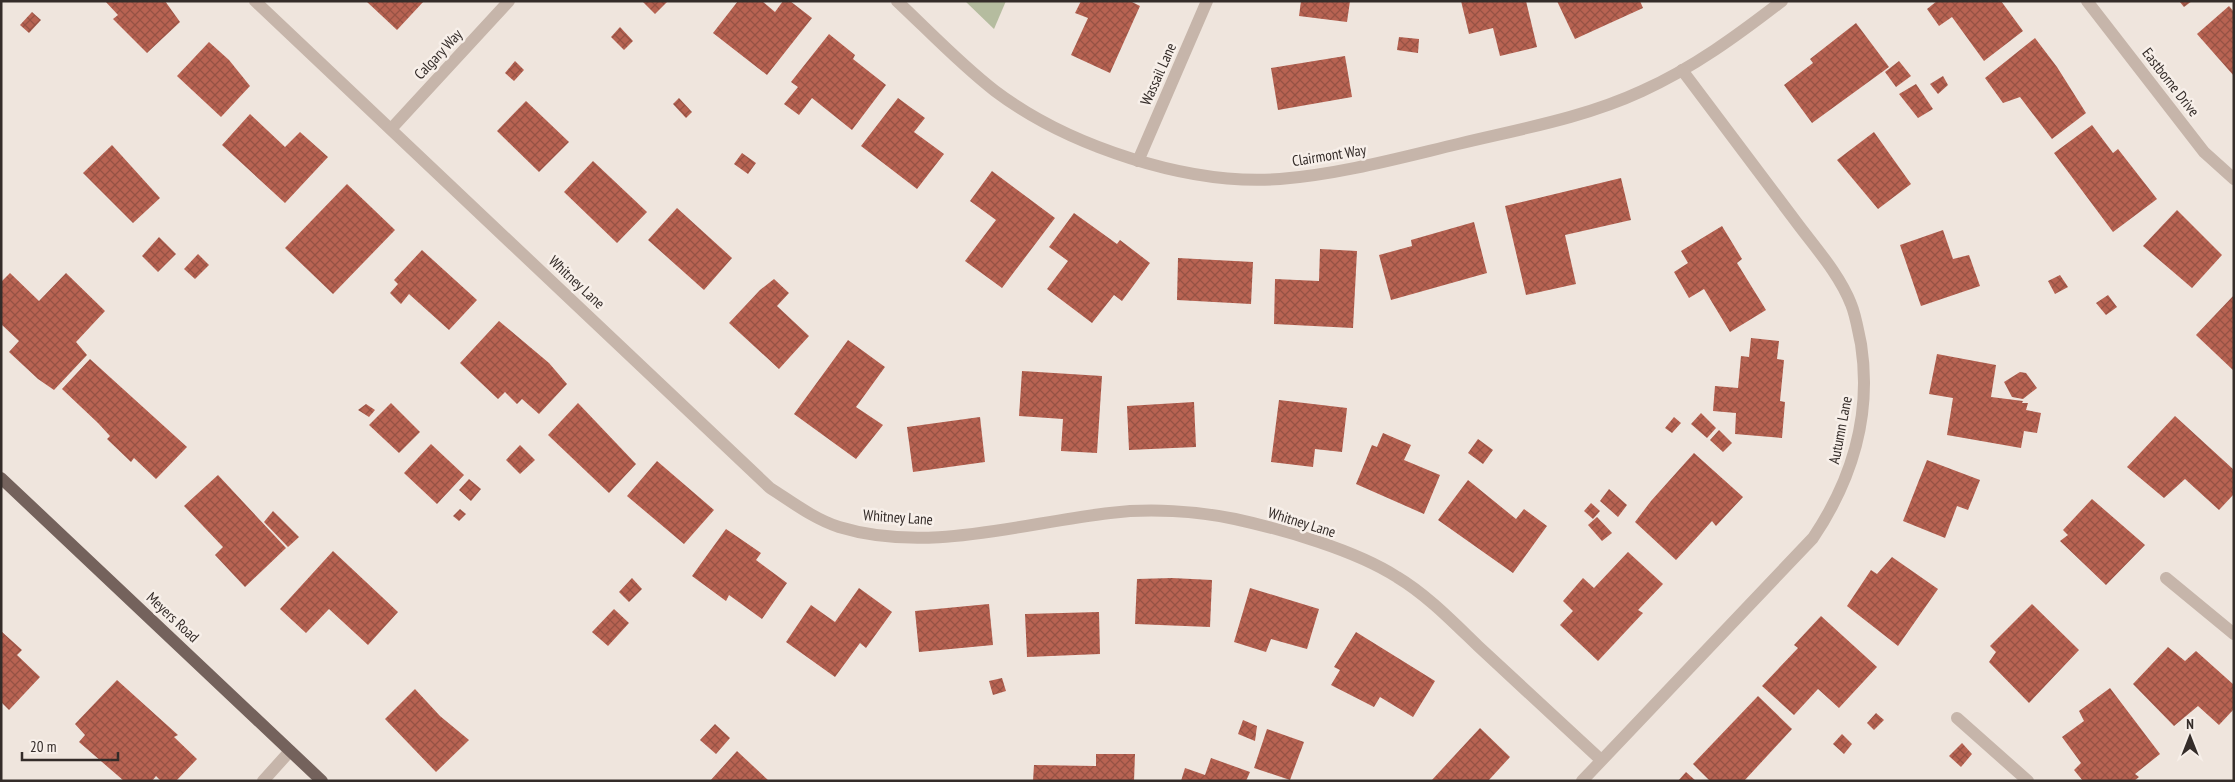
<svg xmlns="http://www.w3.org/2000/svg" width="2235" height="782" viewBox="0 0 2235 782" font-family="'PT Sans Narrow',sans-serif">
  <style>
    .park { fill: #b5bc9f }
    .building { fill: url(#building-cross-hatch) }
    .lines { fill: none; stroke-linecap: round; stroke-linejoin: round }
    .minor { stroke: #c6b5aa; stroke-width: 12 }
    .major { stroke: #74625c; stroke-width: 12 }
    .labels { text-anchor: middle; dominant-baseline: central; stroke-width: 5; stroke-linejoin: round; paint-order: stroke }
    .street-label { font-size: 15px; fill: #342c29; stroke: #f7efe9 }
  </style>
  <defs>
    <pattern id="building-cross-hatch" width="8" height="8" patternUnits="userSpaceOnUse" patternTransform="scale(1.25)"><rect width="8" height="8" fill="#b86352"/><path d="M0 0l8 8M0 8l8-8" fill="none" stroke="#965244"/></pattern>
  </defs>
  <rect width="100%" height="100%" fill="#efe5dd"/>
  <path class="park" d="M965,1H1006L994,29Z"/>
  <g class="building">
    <path d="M105,1H165L180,22L147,53L113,19L118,15Z"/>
    <path d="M366,1H424L397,30Z"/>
    <path d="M642,1H668L655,14Z"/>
    <path d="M738,1H762L775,12L783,1H790L812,18L767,75L713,33Z"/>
    <path d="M1081,1H1130L1140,6L1110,73L1071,55L1088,18L1075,13Z"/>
    <path d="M1301,1H1350L1347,22L1299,16Z"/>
    <path d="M1461,1H1526L1537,47L1500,56L1493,28L1469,34Z"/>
    <path d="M1557,1H1640L1643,8L1575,39Z"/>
    <path d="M1937,1H2001L2023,31L1984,61L1952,17L1939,26L1927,9Z"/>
    <path d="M2179,1H2192L2184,7Z"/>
    <path d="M2229,6L2234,12V76L2197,34Z"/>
    <path d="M32,12L41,20L29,33L20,25Z"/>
    <path d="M1856,23L1889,67L1812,123L1784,85L1813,63L1810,59Z"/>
    <path d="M620,27L633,41L624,50L611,37Z"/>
    <path d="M829,34L855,55L853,59L886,85L852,130L812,98L799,115L784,104L798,87L791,82Z"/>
    <path d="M1399,37L1419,39L1418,53L1397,50Z"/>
    <path d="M2035,38L2057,67L2086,113L2052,139L2020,97L2003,103L1985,78Z"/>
    <path d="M209,42L229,60L250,86L221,117L177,76Z"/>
    <path d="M1345,56L1352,97L1278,110L1271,68Z"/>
    <path d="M515,61L524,70L514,81L505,73Z"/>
    <path d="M1899,61L1911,76L1896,87L1885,72Z"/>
    <path d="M1943,76L1948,85L1938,94L1930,84Z"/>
    <path d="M1916,84L1933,109L1918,118L1899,94Z"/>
    <path d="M679,98L692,112L686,118L673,104Z"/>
    <path d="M898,98L925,118L914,132L944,154L917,189L861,146Z"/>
    <path d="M526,101L569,142L539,172L497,131Z"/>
    <path d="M250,114L285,147L300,132L328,157L285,203L222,145Z"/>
    <path d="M2092,125L2113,153L2118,149L2157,199L2113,232L2054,153Z"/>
    <path d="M1874,132L1911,184L1878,209L1837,160Z"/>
    <path d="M112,145L160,198L133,223L83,173Z"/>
    <path d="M742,153L756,163L748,174L734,164Z"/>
    <path d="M593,161L647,212L617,243L564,192Z"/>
    <path d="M992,171L1055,218L1002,288L965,261L996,220L970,201Z"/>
    <path d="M1621,178L1631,220L1565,235L1576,284L1526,295L1505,206Z"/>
    <path d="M347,184L395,230L333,294L285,248Z"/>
    <path d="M677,208L732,258L704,290L648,240Z"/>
    <path d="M2177,210L2222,255L2192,288L2143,246Z"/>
    <path d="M1074,213L1117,244L1120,240L1150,263L1122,301L1114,295L1092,323L1047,289L1068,261L1049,247Z"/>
    <path d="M1474,222L1487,273L1391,300L1379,255L1412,246L1411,240Z"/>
    <path d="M1722,226L1742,259L1737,263L1766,310L1730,332L1704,289L1689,298L1674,272L1688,263L1681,251Z"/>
    <path d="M1943,230L1953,259L1969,255L1980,286L1921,306L1900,245Z"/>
    <path d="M159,237L176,254L158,272L142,256Z"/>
    <path d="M1320,249L1357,251L1353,328L1274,324L1275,279L1319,281Z"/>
    <path d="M422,250L477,300L449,330L409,294L401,304L390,293L398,284L394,280Z"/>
    <path d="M198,254L209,265L195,279L184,269Z"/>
    <path d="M1178,258L1253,262L1251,304L1177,300Z"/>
    <path d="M10,273L39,301L66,273L105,311L76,342L87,355L54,390L38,379L9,352L19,341L1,324V282Z"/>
    <path d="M2060,275L2068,287L2055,294L2048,281Z"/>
    <path d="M774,279L789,293L777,306L809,336L779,369L729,323L760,290Z"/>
    <path d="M2108,295L2117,307L2106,315L2096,303Z"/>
    <path d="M2234,295V371L2196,335Z"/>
    <path d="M499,321L549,363L567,384L539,414L522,399L517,404L505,392L498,399L460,363Z"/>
    <path d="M1751,338L1779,341L1777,359L1784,360L1780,401L1785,402L1782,438L1735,434L1736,413L1713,411L1715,386L1738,388L1741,356L1749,357Z"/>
    <path d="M848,340L885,367L856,407L883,425L856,459L794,414Z"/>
    <path d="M1937,354L1996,365L1991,397L2023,401L2022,403H2028L2026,410L2041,413L2037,433L2024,431L2021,448L1947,435L1953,398L1929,394Z"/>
    <path d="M90,359L187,447L156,479L134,458L131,462L107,439L110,436L98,423L62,389Z"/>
    <path d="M1022,371L1102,376L1097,453L1061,451L1063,419L1019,416Z"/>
    <path d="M2020,372L2026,373L2037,388L2023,399L2012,397L2004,382Z"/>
    <path d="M1279,400L1347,408L1342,452L1315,449L1313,467L1271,462Z"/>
    <path d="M1194,402L1196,447L1129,450L1127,406Z"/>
    <path d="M391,403L420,432L399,453L369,425Z"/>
    <path d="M578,403L636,464L609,493L548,435Z"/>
    <path d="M366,404L375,410L369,417L358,410Z"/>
    <path d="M1701,413L1716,428L1707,438L1691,424Z"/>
    <path d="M2175,416L2234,470V494L2219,510L2185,479L2164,498L2127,467Z"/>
    <path d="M980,417L985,462L913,472L907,427Z"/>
    <path d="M1674,417L1681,423L1672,433L1665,428Z"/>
    <path d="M1719,430L1732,443L1723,452L1710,440Z"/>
    <path d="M1383,433L1411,445L1404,460L1440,475L1424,514L1356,484L1372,445L1377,447Z"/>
    <path d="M1478,439L1493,450L1483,464L1468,453Z"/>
    <path d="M431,444L464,475L437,504L404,473Z"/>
    <path d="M520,445L535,460L520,474L506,460Z"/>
    <path d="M1694,453L1743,497L1716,526L1712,521L1676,560L1635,522L1651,501Z"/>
    <path d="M1927,460L1980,480L1968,510L1957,506L1945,538L1903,521Z"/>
    <path d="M657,461L714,510L684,544L627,496Z"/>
    <path d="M218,475L286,548L245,587L215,555L223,547L184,506Z"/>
    <path d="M469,479L481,489L471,501L459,490Z"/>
    <path d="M1468,480L1516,519L1524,509L1547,526L1513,573L1438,520Z"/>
    <path d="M1609,489L1627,505L1618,517L1600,501Z"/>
    <path d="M2092,499L2145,545L2106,585L2060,541L2068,535L2063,530Z"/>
    <path d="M1591,503L1600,511L1593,519L1584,511Z"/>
    <path d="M460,509L466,514L459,521L453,516Z"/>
    <path d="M273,511L299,537L288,547L264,522Z"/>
    <path d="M1597,517L1612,533L1602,541L1588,525Z"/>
    <path d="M726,529L761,553L756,560L787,583L762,619L729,595L726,601L692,576Z"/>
    <path d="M333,551L398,612L368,645L329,609L306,633L280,609Z"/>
    <path d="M1628,552L1663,584L1638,610L1643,613L1598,661L1560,625L1573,611L1563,601L1583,578L1594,588Z"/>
    <path d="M1892,557L1938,589L1898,646L1847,606L1871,570L1877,574Z"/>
    <path d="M632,578L642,589L629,602L619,592Z"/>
    <path d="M1172,578L1212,580L1210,627L1135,624L1137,579Z"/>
    <path d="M859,588L892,612L866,648L860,643L835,677L786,642L811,605L835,622Z"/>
    <path d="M1250,588L1319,609L1307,649L1271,639L1266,652L1234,642Z"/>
    <path d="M989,604L993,645L919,652L915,611Z"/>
    <path d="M2032,604L2079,650L2029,703L1989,662L1996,652L1990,646Z"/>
    <path d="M614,609L629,623L608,646L592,632Z"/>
    <path d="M1099,612L1100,654L1027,657L1025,614Z"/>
    <path d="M1821,616L1877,667L1839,708L1818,689L1794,715L1762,686L1798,648L1794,645Z"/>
    <path d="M1,631L22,650L17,655L40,677L9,710L1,702Z"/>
    <path d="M1356,632L1435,681L1413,717L1380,697L1374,707L1331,685L1340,670L1334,667Z"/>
    <path d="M2168,647L2185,661L2196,651L2234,685V709L2219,725L2198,706L2174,726L2133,684Z"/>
    <path d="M1002,678L1006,691L993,695L989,681Z"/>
    <path d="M117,680L178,735L174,737L197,759L176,781H161L156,776L152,781H124L79,742L85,735L75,724Z"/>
    <path d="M2110,688L2160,754L2135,774L2139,777L2134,781H2083L2074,770L2081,763L2062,737L2084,721L2079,711Z"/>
    <path d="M415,689L440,716L469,740L436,772L385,719Z"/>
    <path d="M1758,696L1792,729L1744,781H1710L1693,764Z"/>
    <path d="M1876,713L1884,720L1874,730L1867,723Z"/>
    <path d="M1243,720L1257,726L1255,741L1238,734Z"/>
    <path d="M715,724L730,738L716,754L700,740Z"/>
    <path d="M1480,728L1510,757L1488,781H1431Z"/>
    <path d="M1267,729L1304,742L1290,780L1254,768Z"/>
    <path d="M1842,734L1852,744L1844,754L1833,744Z"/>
    <path d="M1962,743L1972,754L1961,767L1949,756Z"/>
    <path d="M737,751L769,781H710Z"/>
    <path d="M1096,754H1135L1134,781H1033L1034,765L1096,766Z"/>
    <path d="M1211,758L1250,772L1246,781H1181L1185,768L1205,775Z"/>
    <path d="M1686,772L1696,781H1678Z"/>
  </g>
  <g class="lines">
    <g class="minor">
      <path d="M255,1L770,488C792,502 814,519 839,527C928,554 1021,523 1110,513C1150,508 1196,511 1235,519C1285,530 1355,550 1397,577C1427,595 1453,622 1478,646C1519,684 1560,722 1601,760"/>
      <path d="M897,1C929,31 960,64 995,91C1068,146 1188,186 1280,179C1341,174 1399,158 1458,144C1520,129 1584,118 1642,91C1693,68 1738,35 1782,1"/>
      <path d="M2087,1L2204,152L2234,179"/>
      <path d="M391,129L509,1"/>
      <path d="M1138,161L1207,1"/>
      <path d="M2166,578L2234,634"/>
      <path d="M1957,718L2028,781"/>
      <path d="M263,781L290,751"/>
      <path d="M1582,781L1813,538C1852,480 1872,415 1861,344C1858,331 1856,316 1851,304C1839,273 1813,245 1794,219C1757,169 1719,120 1682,70"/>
    </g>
    <path class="major" d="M1,478L322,781"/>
  </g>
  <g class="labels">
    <g class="street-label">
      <text transform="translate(438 54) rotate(-47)">Calgary Way</text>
      <text transform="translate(1158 74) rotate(-66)">Wassail Lane</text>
      <text transform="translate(2171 82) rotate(52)">Eastborne Drive</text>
      <text transform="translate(1329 155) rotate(-9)">Clairmont Way</text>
      <text transform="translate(577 282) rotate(43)">Whitney Lane</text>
      <text transform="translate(1840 430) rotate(-79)">Autumn Lane</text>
      <text transform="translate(898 517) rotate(4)">Whitney Lane</text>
      <text transform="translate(1302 522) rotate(17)">Whitney Lane</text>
      <text transform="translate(173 617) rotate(43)">Meyers Road</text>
    </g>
  </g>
  <rect width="2235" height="782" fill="none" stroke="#342c29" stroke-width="5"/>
  <g transform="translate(2190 737)" stroke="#f7efe9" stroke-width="4" paint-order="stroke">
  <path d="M0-4L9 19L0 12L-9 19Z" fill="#342c29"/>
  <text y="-8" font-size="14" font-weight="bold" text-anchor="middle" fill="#342c29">N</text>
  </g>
  <path d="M22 752v8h96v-8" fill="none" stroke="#342c29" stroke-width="2.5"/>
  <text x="30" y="752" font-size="15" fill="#342c29" stroke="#f7efe9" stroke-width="4" paint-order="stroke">20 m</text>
</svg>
